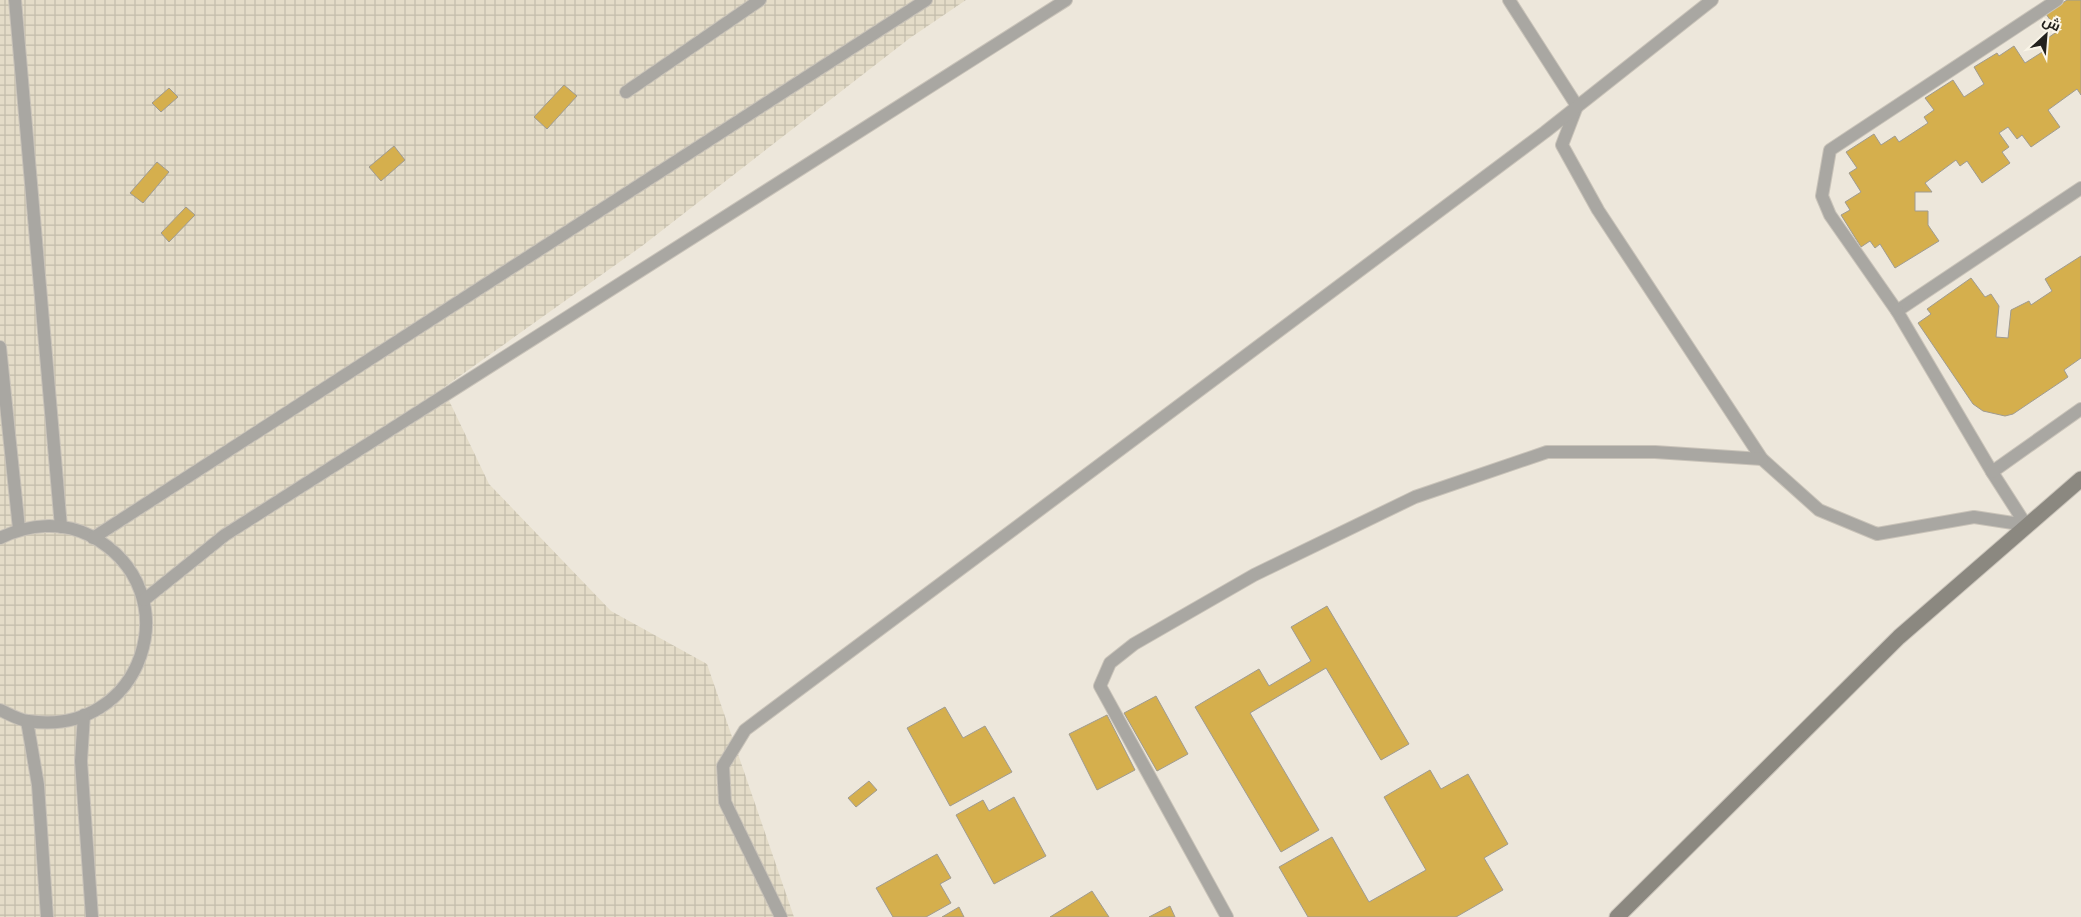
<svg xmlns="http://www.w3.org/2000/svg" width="2081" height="917" viewBox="0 0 2081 917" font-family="'IBM Plex Serif',Cairo,serif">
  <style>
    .industrial { fill: url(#industrial-grid) }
    .building { fill: #d5af4d; stroke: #a09b90 }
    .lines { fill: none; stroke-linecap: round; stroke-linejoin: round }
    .service-casing { stroke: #c9c3b9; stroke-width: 14 }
    .secondary-casing { stroke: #c9c3b9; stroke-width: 17 }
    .service { stroke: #a9a7a2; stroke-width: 12 }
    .secondary { stroke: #8b8880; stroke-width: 15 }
  </style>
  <defs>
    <pattern id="industrial-grid" width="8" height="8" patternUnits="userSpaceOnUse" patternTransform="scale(1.25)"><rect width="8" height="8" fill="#e4dcc8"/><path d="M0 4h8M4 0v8" fill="none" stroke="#c3bcab"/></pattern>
  </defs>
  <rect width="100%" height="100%" fill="#ede7db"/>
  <path class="industrial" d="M0,0H966L910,38L642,246L443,388L489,484L611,611L707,664L794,917H0Z"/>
  <g class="building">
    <path d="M2067,0H2081V95L2077,89L2048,110L2060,127L2031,147L2022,135L2017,139L2008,127L1999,133L2009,147L2002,152L2010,163L1982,183L1967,161L1960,166L1956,160L1925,183L1932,192H1915V211H1928V225L1939,241L1895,268L1880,244L1875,248L1870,241L1861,247L1841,215L1850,210L1845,202L1861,192L1849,173L1857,168L1846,152L1874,134L1881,145L1895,136L1899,142L1928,123L1924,117L1934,110L1925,98L1953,80L1964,97L1984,84L1974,67L1997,53L1999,56L2014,46L2025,63L2047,49L2042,42L2058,31L2046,14Z"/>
    <path d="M564,85L577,96L547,129L534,117Z"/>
    <path d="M169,88L178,97L161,112L152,103Z"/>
    <path d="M394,146L405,160L381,181L369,167Z"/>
    <path d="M157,162L169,172L143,203L130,193Z"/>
    <path d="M186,207L195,215L169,242L161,233Z"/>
    <path d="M2081,256V358L2064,370L2068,377L2013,414L2005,416L1983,411L1973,404L1918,323L1931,314L1927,309L1971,278L1985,297L1991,294L1999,306L1996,337L2008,338L2011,310L2029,301L2031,305L2052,291L2045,279Z"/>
    <path d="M1327,606L1409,744L1381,760L1326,668L1250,713L1319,830L1281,852L1195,707L1259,669L1269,686L1311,661L1291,627Z"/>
    <path d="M1156,696L1188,754L1157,771L1124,713Z"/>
    <path d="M945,707L963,738L985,726L1012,772L950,806L907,728Z"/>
    <path d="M1107,715L1135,770L1097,790L1069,734Z"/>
    <path d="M1430,770L1441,789L1468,774L1508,844L1484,858L1503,890L1456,917H1308L1279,867L1332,837L1369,902L1426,870L1384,797Z"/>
    <path d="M869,781L877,790L856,807L848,798Z"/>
    <path d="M1014,797L1046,856L994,884L956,815L983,800L989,811Z"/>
    <path d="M937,854L951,878L940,884L951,903L926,917H893L876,888Z"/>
    <path d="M1092,891L1109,917H1050Z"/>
    <path d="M1170,906L1175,917H1149Z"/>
    <path d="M959,907L964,917H942Z"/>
  </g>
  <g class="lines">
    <defs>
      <g id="service">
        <path d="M15,0L61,527"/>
        <path d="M1509,0L1577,106L1562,145L1598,210L1762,459L1819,510L1877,534L1974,517L2026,525L1992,472L1897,311L2081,188"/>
        <path d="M626,92L760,0"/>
        <path d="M1897,311L1830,215L1822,196L1830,150L2057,0"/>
        <path d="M0,347L19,529"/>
        <path d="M1992,472L2081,409"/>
        <path d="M0,538C29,524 62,521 91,536C193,591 142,739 28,721C19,720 9,714 0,710"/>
        <path d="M93,538L926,0"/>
        <path d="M144,600L225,535L1066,0"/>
        <path d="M84,715L81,761L92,917"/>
        <path d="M27,721L38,785L47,917"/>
        <path d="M781,917L725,802L723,766L745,730L1545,132L1712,0"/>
        <path d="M1227,917L1100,686L1110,663L1134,644L1254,575L1415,497L1547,452H1655L1762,459"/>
      </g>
      <path id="secondary" d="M1617,917L1899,637L2081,479"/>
    </defs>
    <use href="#service" class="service-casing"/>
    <use href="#secondary" class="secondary-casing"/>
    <use href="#service" class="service"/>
    <use href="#secondary" class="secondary"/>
  </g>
  <g transform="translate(2046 35) rotate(26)" stroke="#faf5e8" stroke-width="4" paint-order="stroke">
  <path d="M0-4L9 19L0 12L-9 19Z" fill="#23211d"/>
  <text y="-8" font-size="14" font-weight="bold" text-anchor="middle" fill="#23211d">ش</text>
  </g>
</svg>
